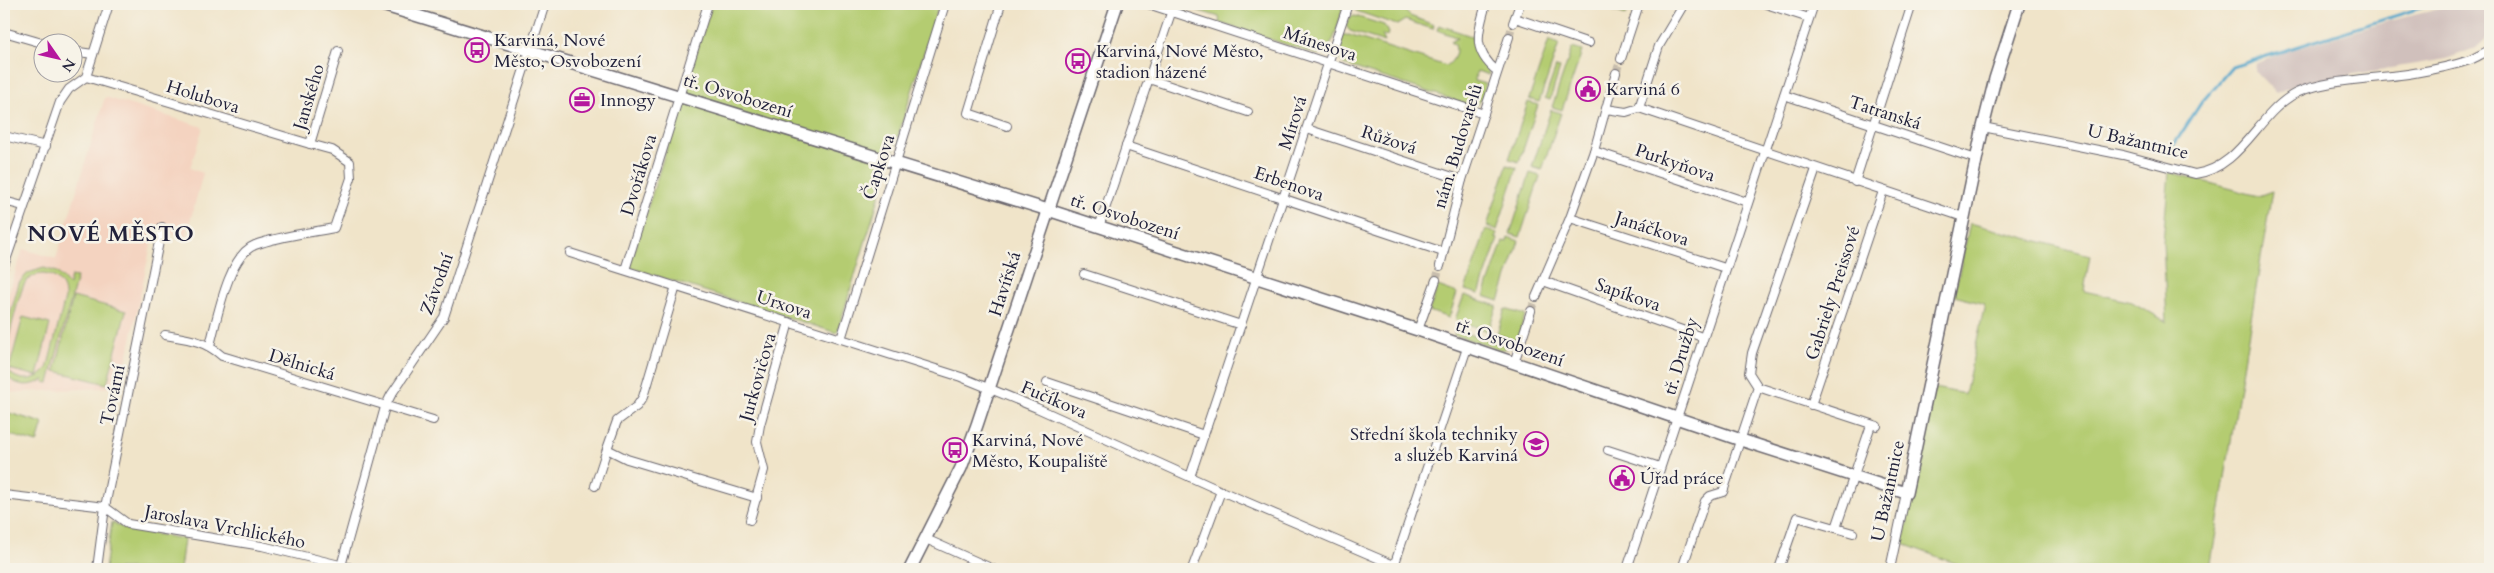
<svg xmlns="http://www.w3.org/2000/svg" width="2494" height="573" viewBox="0 0 2494 573" font-family="Cardo,serif">
  <style>
    .built { fill: #f4d3c0 }
    .industrial { fill: #d0c0bc }
    .green { fill: #b4cc71; stroke: #6b7756; fill-rule: evenodd }
    .lines { fill: none; stroke-linecap: round; stroke-linejoin: round }
    .stream { stroke: #4ea4ca; stroke-width: 3 }
    .street-tunnel { stroke: #c7bdad; stroke-width: 8; stroke-dasharray: 8 4; stroke-linecap: butt }
    .street-casing { stroke: #6a666d; stroke-width: 10 }
    .secondary-casing { stroke: #6a666d; stroke-width: 14 }
    .street { stroke: #fff; stroke-width: 8 }
    .secondary { stroke: #fff; stroke-width: 11 }
    .labels { text-anchor: middle; dominant-baseline: central; stroke-width: 5; stroke-linejoin: round; paint-order: stroke }
    .poi-label { font-size: 18px; fill: #22223b; stroke: #f7f3e8; text-anchor: start }
    .street-label { font-size: 18px; fill: #22223b; stroke: #f7f3e8 }
    .district-label { font-size: 22px; font-weight: bold; letter-spacing: 1px; fill: #22223b; stroke: #f7f3e8 }
  </style>
  <rect width="100%" height="100%" fill="#f7f3e8"/>
  <filter id="ink" filterUnits="userSpaceOnUse"><feTurbulence type="fractalNoise" baseFrequency=".02" numOctaves="2"/><feDisplacementMap in="SourceGraphic" scale="10" xChannelSelector="R" yChannelSelector="G"/><feConvolveMatrix kernelMatrix="1 2 1 2 8 2 1 2 1" color-interpolation-filters="sRGB"/></filter>
  <filter id="wash" filterUnits="userSpaceOnUse"><feTurbulence type="fractalNoise" baseFrequency=".0096" numOctaves="4" result="noise"/><feDisplacementMap in="SourceGraphic" scale="20" xChannelSelector="R" yChannelSelector="G"/><feGaussianBlur stdDeviation="1.12" result="paint"/><feColorMatrix in="noise" values="0 0 0 0 0 0 0 0 0 0 0 0 0 0 0 0 0 1.4 0 .05"/><feComposite in="paint" operator="in"/></filter>
  <g filter="url(#wash)">
    <rect width="100%" height="100%" fill="#f0e4c9"/>
    <path class="built" d="M105,97L203,127L190,168L203,173L186,237L154,230L121,387L4,393V308L23,249L56,259Z"/>
    <path class="industrial" d="M2460,4H2490V35L2476,48L2446,59L2299,83L2276,93L2255,71L2256,64L2282,53L2393,20Z"/>
    <g class="green">
      <path d="M712,4H939L837,333L629,267Z"/>
      <path d="M1178,4H1344C1339,18 1335,52 1318,55L1220,23L1219,17L1190,8L1186,12L1181,9Z"/>
      <path d="M1354,4H1406L1404,10L1410,16L1434,25L1433,29L1405,20L1397,25L1356,11L1353,7Z"/>
      <path d="M1607,4H1630L1626,15L1605,8Z"/>
      <path d="M1355,16L1384,25L1388,33L1387,36L1382,35L1385,42L1350,31L1346,26L1350,17Z"/>
      <path d="M1439,25L1474,37C1475,55 1488,65 1489,75L1477,71L1474,81L1486,84C1483,93 1482,103 1473,106L1345,65L1337,57L1343,36L1349,35L1446,66C1453,62 1458,53 1455,45L1450,42L1458,38L1437,30Z"/>
      <path d="M1549,40L1559,44L1539,102L1529,99Z"/>
      <path d="M1572,48L1582,51L1562,110L1552,107Z"/>
      <path d="M1556,67L1560,68L1550,100L1545,98Z"/>
      <path d="M1528,102L1538,105L1519,162L1509,159Z"/>
      <path d="M1551,110L1561,113L1542,170L1532,167Z"/>
      <path d="M1507,165L1517,168L1497,230L1487,226Z"/>
      <path d="M2169,172L2258,196L2272,191L2210,569H1971L1903,544L1934,388L1965,394L1985,304L1954,296L1970,223L2090,255L2084,291L2132,302L2167,322L2163,242Z"/>
      <path d="M1530,173L1540,176L1520,237L1510,234Z"/>
      <path d="M1486,229L1497,233L1495,238L1498,239L1479,294L1465,290Z"/>
      <path d="M1508,237L1519,241L1499,301L1484,296L1503,241L1507,242Z"/>
      <path d="M44,268L57,272L69,285L71,276L77,277L49,383L44,382L45,379C30,388 15,387 4,373V337L19,283L28,273ZM41,274C55,274 66,284 65,298L47,369C35,384 9,383 5,362C4,354 20,289 25,283C29,278 35,275 41,274Z"/>
      <path d="M1438,286L1457,293L1449,318L1429,311Z"/>
      <path d="M1464,295L1497,306L1488,331L1455,320Z"/>
      <path d="M73,297L126,311L107,384L55,371Z"/>
      <path d="M1505,309L1525,315L1517,341L1497,334Z"/>
      <path d="M23,317L50,324L37,376L9,369Z"/>
      <path d="M1455,330L1511,347L1501,350L1454,335Z"/>
      <path d="M9,413L43,423L37,443L4,433Z"/>
      <path d="M112,522L125,529L184,539L180,569H105Z"/>
    </g>
    <g class="lines">
      <path class="stream" d="M2168,154L2201,103L2232,67L2433,4"/>
    </g>
  </g>
  <g filter="url(#ink)">
    <g class="lines">
      <g class="street-tunnel">
        <path d="M1509,37L1513,23"/>
        <path d="M1616,73L1621,59"/>
        <path d="M1436,280L1440,266"/>
        <path d="M1531,311L1536,297"/>
      </g>
      <defs>
        <g id="street">
          <path d="M1001,4L968,113L1007,126"/>
          <path d="M1148,4L1484,114"/>
          <path d="M1486,4C1478,32 1471,50 1497,71"/>
          <path d="M1766,4L1809,18"/>
          <path d="M1515,18L1589,43"/>
          <path d="M1513,23L1520,4"/>
          <path d="M4,32L42,43"/>
          <path d="M72,51L93,54"/>
          <path d="M1621,59L1639,4"/>
          <path d="M86,77L310,144"/>
          <path d="M1149,79L1248,112"/>
          <path d="M1784,95L1976,159"/>
          <path d="M1639,108L1963,217"/>
          <path d="M1639,108L1659,46L1684,4"/>
          <path d="M1606,109L1626,112L1639,108"/>
          <path d="M1983,127L2123,155L2195,174C2240,168 2256,118 2291,96C2317,79 2381,79 2414,73C2432,70 2452,66 2470,60C2477,57 2483,53 2490,50"/>
          <path d="M1307,129L1462,180"/>
          <path d="M4,136L46,146"/>
          <path d="M1126,146L1443,252"/>
          <path d="M1594,151L1747,202"/>
          <path d="M1855,182L1912,4"/>
          <path d="M4,201L23,206"/>
          <path d="M1570,218L1725,268"/>
          <path d="M1099,227L1174,4"/>
          <path d="M570,253L961,377L1037,408L1221,491L1403,569"/>
          <path d="M4,266L60,102L69,89L86,77L109,4"/>
          <path d="M1440,266L1462,180L1509,37"/>
          <path d="M625,270L708,4"/>
          <path d="M1084,274L1241,325"/>
          <path d="M1543,281L1702,337"/>
          <path d="M676,286L643,397L637,406L617,421L607,449L627,459L757,498"/>
          <path d="M1536,297L1570,218L1594,151L1616,73"/>
          <path d="M1418,330L1436,280"/>
          <path d="M165,335C188,339 204,340 222,356L433,420"/>
          <path d="M841,339L945,4"/>
          <path d="M210,345C217,320 228,255 255,245C279,236 309,233 334,228L351,178L350,162L332,150L310,144L338,51"/>
          <path d="M1514,363L1531,311"/>
          <path d="M1047,382L1204,435"/>
          <path d="M1758,387L1749,373L1752,353L1816,169"/>
          <path d="M1758,387L1877,426"/>
          <path d="M1811,405L1883,191"/>
          <path d="M1608,450L1660,467"/>
          <path d="M1190,477L1348,4"/>
          <path d="M595,486L607,449"/>
          <path d="M4,495L105,507L128,524L262,546L356,569"/>
          <path d="M750,520L764,470L757,442L760,425L789,322"/>
          <path d="M1836,528L1871,425"/>
          <path d="M926,539L993,569"/>
          <path d="M341,566L385,407L391,395L444,317L545,4"/>
          <path d="M97,569L105,507L162,227"/>
          <path d="M1192,569L1221,491"/>
          <path d="M1393,569L1467,348"/>
          <path d="M1627,569L1814,4"/>
          <path d="M1682,569L1705,501L1710,496L1723,492L1758,387"/>
          <path d="M1779,569L1797,517L1853,533"/>
          <path d="M1890,569L1906,493"/>
        </g>
        <g id="secondary">
          <path d="M379,4L1048,210L1418,330L1741,440L1906,493L1983,127L1995,79L2019,4"/>
          <path d="M910,569L961,468L977,425L1117,4"/>
        </g>
      </defs>
      <use href="#street" class="street-casing"/>
      <use href="#secondary" class="secondary-casing"/>
      <use href="#street" class="street"/>
      <use href="#secondary" class="secondary"/>
    </g>
  </g>
  <defs>
    <symbol id="bus-ring" viewBox="-11 -11 22 22"><circle r="9.5" fill="#f7f3e8" stroke="#b5179e" stroke-width="1.5"/><path d="M-5-6H5V4H4V6H2V4H-2V6H-4V4H-5ZM-3.5-4V0h7V-4ZM-3.5 1.2v1.5H-2V1.2ZM2 1.2v1.5H3.5V1.2Z" fill="#b5179e"/></symbol>
    <symbol id="civic-ring" viewBox="-11 -11 22 22"><circle r="9.5" fill="#f7f3e8" stroke="#b5179e" stroke-width="1.5"/><path d="M-.6-6.5H3V-4.5H.6V-3L4-1V1h2V6H-6V1h2V-1L-.6-3ZM-1.2 2.5V6h2.4V2.5Z" fill="#b5179e"/></symbol>
    <symbol id="office-ring" viewBox="-11 -11 22 22"><circle r="9.5" fill="#f7f3e8" stroke="#b5179e" stroke-width="1.5"/><path d="M-6-3h4V-5.5h4V-3h4V5H-6ZM-1-4.5V-3h2v-1.5ZM-6 0V1H6V0Z" fill="#b5179e"/></symbol>
    <symbol id="school-ring" viewBox="-11 -11 22 22"><circle r="9.5" fill="#f7f3e8" stroke="#b5179e" stroke-width="1.5"/><path d="M0-5L7-2L0 1L-7-2ZM-4 1L0 2.5L4 1V4Q0 6-4 4Z" fill="#b5179e"/></symbol>
  </defs>
  <g fill-rule="evenodd">
    <use href="#bus-ring" x="463" y="36" width="28" height="28"/>
    <use href="#bus-ring" x="1064" y="47" width="28" height="28"/>
    <use href="#civic-ring" x="1574" y="75" width="28" height="28"/>
    <use href="#office-ring" x="568" y="86" width="28" height="28"/>
    <use href="#school-ring" x="1522" y="430" width="28" height="28"/>
    <use href="#bus-ring" x="941" y="436" width="28" height="28"/>
    <use href="#civic-ring" x="1608" y="464" width="28" height="28"/>
  </g>
  <g class="labels">
    <g class="poi-label">
      <text x="494" y="40">Karviná, Nové<tspan x="494" dy="21">Město, Osvobození</tspan></text>
      <text x="1096" y="51">Karviná, Nové Město,<tspan x="1096" dy="21">stadion házené</tspan></text>
      <text x="1606" y="89">Karviná 6</text>
      <text x="600" y="100">Innogy</text>
      <text x="1518" y="434" text-anchor="end">Střední škola techniky<tspan x="1518" dy="21">a služeb Karviná</tspan></text>
      <text x="972" y="440">Karviná, Nové<tspan x="972" dy="21">Město, Koupaliště</tspan></text>
      <text x="1640" y="478">Úřad práce</text>
    </g>
    <g class="street-label">
      <text transform="translate(1320 44) rotate(18)">Mánesova</text>
      <text transform="translate(738 96) rotate(17)">tř. Osvobození</text>
      <text transform="translate(203 97) rotate(17)">Holubova</text>
      <text transform="translate(309 97) rotate(-73)">Janského</text>
      <text transform="translate(1885 113) rotate(18)">Tatranská</text>
      <text transform="translate(1293 123) rotate(-72)">Mírová</text>
      <text transform="translate(1389 140) rotate(18)">Růžová</text>
      <text transform="translate(2138 142) rotate(13)">U Bažantnice</text>
      <text transform="translate(1458 146) rotate(-73)">nám. Budovatelů</text>
      <text transform="translate(1675 163) rotate(19)">Purkyňova</text>
      <text transform="translate(879 167) rotate(-72)">Čapkova</text>
      <text transform="translate(639 175) rotate(-73)">Dvořákova</text>
      <text transform="translate(1289 184) rotate(19)">Erbenova</text>
      <text transform="translate(1125 217) rotate(18)">tř. Osvobození</text>
      <text transform="translate(1652 229) rotate(18)">Janáčkova</text>
      <text transform="translate(437 284) rotate(-70)">Závodní</text>
      <text transform="translate(1005 284) rotate(-72)">Havířská</text>
      <text transform="translate(1833 293) rotate(-72)">Gabriely Preissové</text>
      <text transform="translate(1628 295) rotate(19)">Sapíkova</text>
      <text transform="translate(784 305) rotate(18)">Urxova</text>
      <text transform="translate(1510 343) rotate(19)">tř. Osvobození</text>
      <text transform="translate(1681 356) rotate(-73)">tř. Družby</text>
      <text transform="translate(302 365) rotate(17)">Dělnická</text>
      <text transform="translate(758 377) rotate(-74)">Jurkovičova</text>
      <text transform="translate(113 395) rotate(-78)">Tovární</text>
      <text transform="translate(1054 400) rotate(23)">Fučíkova</text>
      <text transform="translate(1888 491) rotate(-78)">U Bažantnice</text>
      <text transform="translate(225 527) rotate(11)">Jaroslava Vrchlického</text>
    </g>
    <g class="district-label">
      <text x="111" y="234">NOVÉ MĚSTO</text>
    </g>
  </g>
  <rect width="2494" height="573" fill="none" stroke="#f7f3e8" stroke-width="20"/>
  <g transform="translate(58 58) rotate(124)"><circle r="24" fill="#f7f3e8" stroke="#a29fa3"/>
  <path d="M0-4L9 19L0 12L-9 19Z" fill="#b5179e"/>
  <text y="-8" font-size="14" font-weight="bold" text-anchor="middle" fill="#22223b">N</text>
  </g>
</svg>
